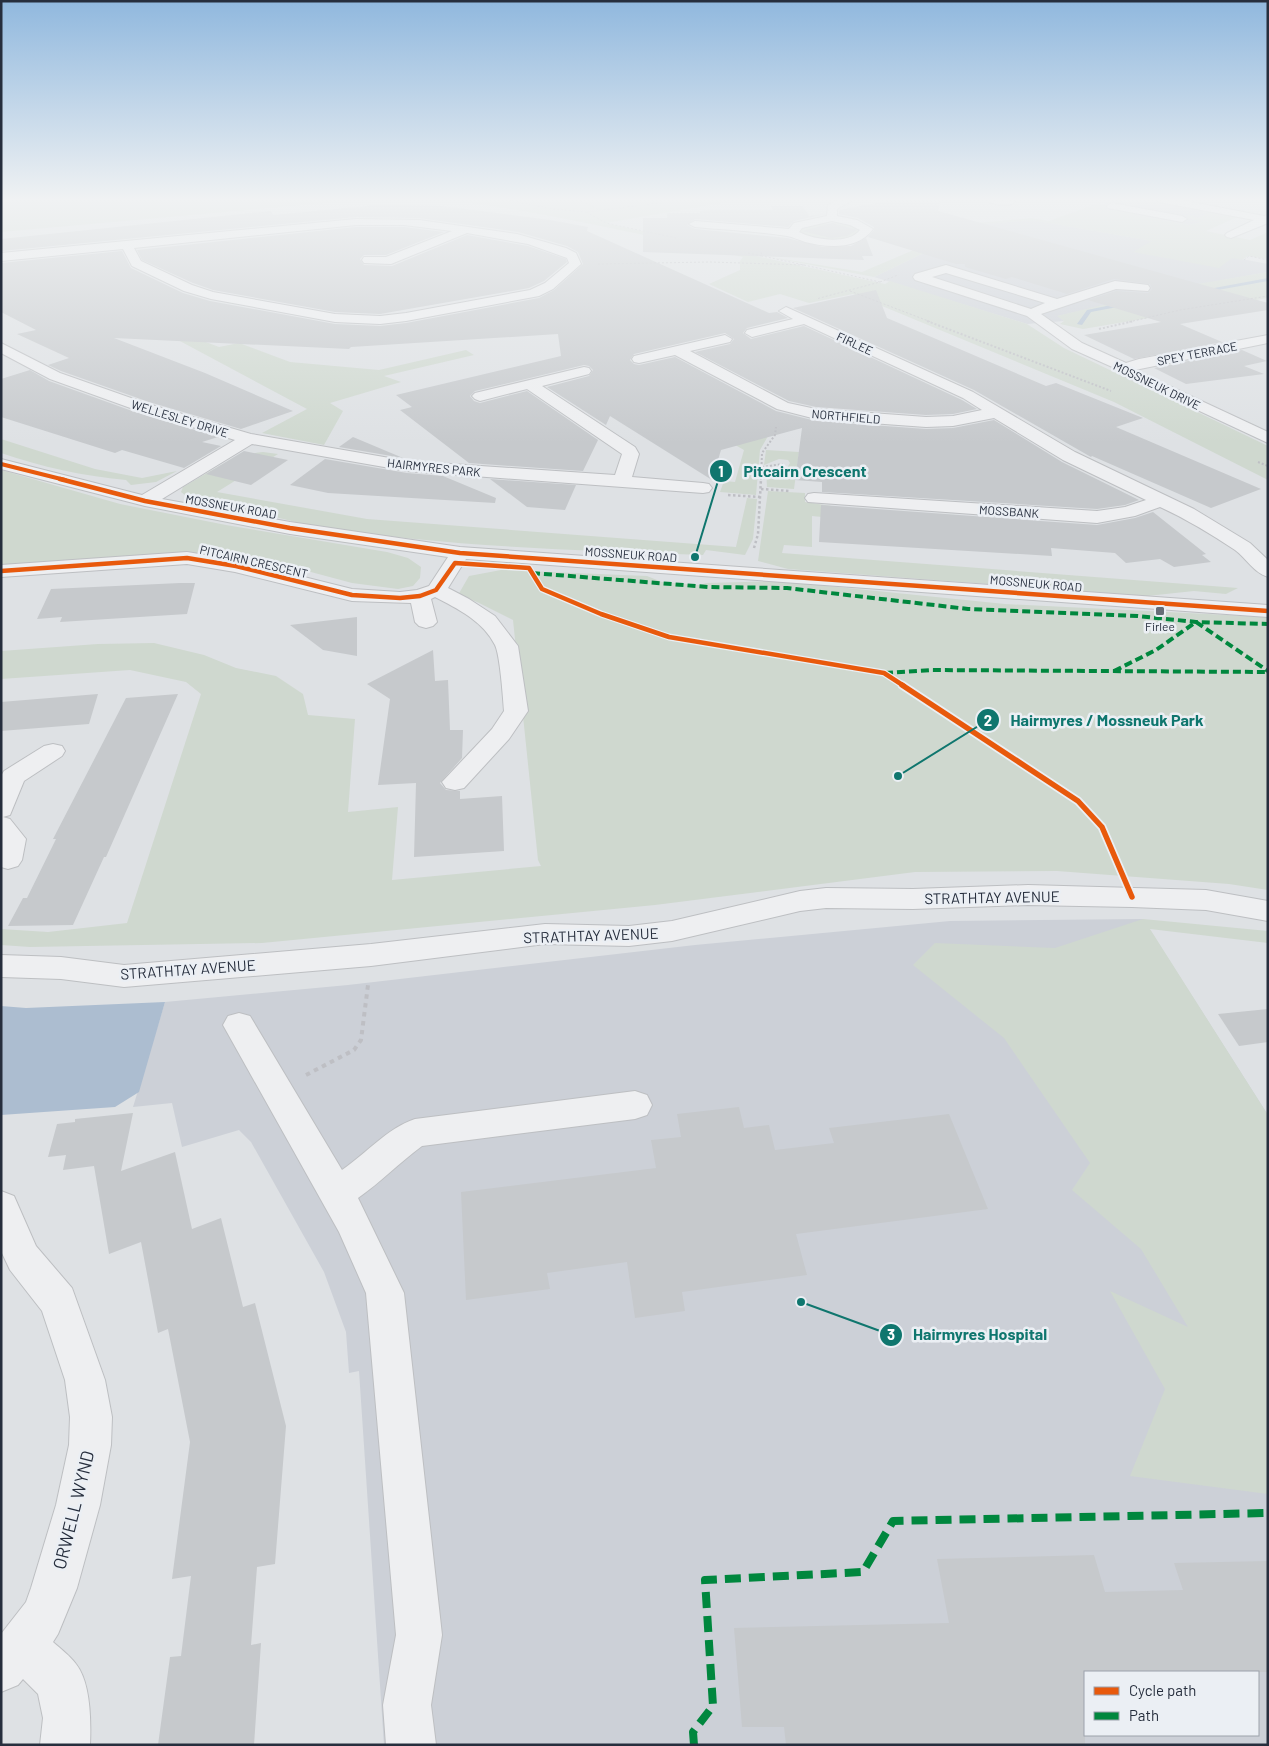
<svg xmlns="http://www.w3.org/2000/svg" width="1269" height="1746" viewBox="0 0 1269 1746" font-family="Barlow,sans-serif">
  <style>
    .built { fill: #ccd0d7; fill-rule: evenodd }
    .green { fill: #cfd8cf }
    .water { fill: #acbdd0 }
    .lines { fill: none; stroke-linecap: round; stroke-linejoin: round }
    .stream { fill: #acbdd0; fill-rule: evenodd }
    .building { fill: #c6c9cc }
    .minor-casing { stroke: #bdbfc2; stroke-width: 2 }
    .path-far3 { stroke: #bebfc4; stroke-width: 1; stroke-dasharray: 2 2; stroke-linecap: butt }
    .path-far2 { stroke: #bebfc4; stroke-width: 2; stroke-dasharray: 2 2; stroke-linecap: butt }
    .path-far1 { stroke: #bebfc4; stroke-width: 2.5; stroke-dasharray: 2.5 2.5; stroke-linecap: butt }
    .path { stroke: #bebfc4; stroke-width: 4; stroke-dasharray: 4.5 4.5; stroke-linecap: butt }
    .minor { fill: #eeeff1; fill-rule: evenodd }
    .quiet-far1 { stroke: #00873e; stroke-width: 4; stroke-dasharray: 8 4; stroke-linecap: butt }
    .quiet { stroke: #00873e; stroke-width: 8; stroke-dasharray: 16 8; stroke-linecap: butt }
    .cycleway-far2-casing { stroke: #ebeff4; stroke-width: 5.5 }
    .cycleway-far1-casing { stroke: #ebeff4; stroke-width: 7 }
    .cycleway-casing { stroke: #ebeff4; stroke-width: 9 }
    .cycleway-far2 { stroke: #e8590c; stroke-width: 4 }
    .cycleway-far1 { stroke: #e8590c; stroke-width: 4.5 }
    .cycleway { stroke: #e8590c; stroke-width: 5.5 }
    .poi-dot { fill: #666d77; stroke: #ebeff4; stroke-width: 2 }
    .labels { text-anchor: middle; dominant-baseline: central; stroke-width: 5; stroke-linejoin: round; paint-order: stroke }
    .far-street-label { font-size: 12px; fill: #262e3d; stroke: #ebeff4 }
    .far-poi-label { font-size: 12px; fill: #262e3d; stroke: #ebeff4 }
    .street-label { font-size: 15px; fill: #262e3d; stroke: #ebeff4 }
    .near-street-label { font-size: 18px; fill: #262e3d; stroke: #ebeff4 }
    .leader { fill: none; stroke: #0f766e; stroke-width: 2 }
    .callout-dot { fill: #0f766e; stroke: #ebeff4; stroke-width: 2 }
    .mark-label { font-size: 15px; text-anchor: middle; font-weight: bold; fill: #fff }
    .callout-label { font-size: 16px; text-anchor: middle; font-weight: bold; fill: #0f766e; stroke: #ebeff4; stroke-width: 5; stroke-linejoin: round; paint-order: stroke }
  </style>
  <rect width="100%" height="100%" fill="#dee1e4"/>
  <g class="built">
    <path d="M1117,199L1162,202L1209,213L1199,218L1203,222L1189,225L1104,209L1108,205L1104,204Z"/>
    <path d="M1032,220L1153,241L1151,242L1268,264V272L1185,287L1058,316L1064,321L1027,324L874,277L984,224Z"/>
    <path d="M1143,919L1268,1115V1745H384L359,1371L349,1373L346,1332L324,1272L251,1142L239,1130L182,1147L172,1103L133,1107L165,1002L348,985L695,945L950,921ZM1085,1672H1258V1735H1085Z"/>
  </g>
  <g class="green">
    <path d="M1,199H369L1,232Z"/>
    <path d="M440,199H744L606,223L573,216L885,284L890,281L1027,324L1064,348L1268,446V480L1114,402L853,294L809,303L780,294L748,302L709,284L740,270V261L743,257C642,235 543,211 440,199Z"/>
    <path d="M1099,203L1109,205L1105,209L1140,213L1136,215L1189,225L1202,222L1187,218L1188,215L1199,218L1208,213L1200,211H1203L1244,218H1235L1206,231L1250,240L1268,232V259L1248,256L1242,260L1232,258L1219,268L1133,252L1152,241L1032,220L984,224L874,277L764,256L862,272L977,223L1031,218L1049,221Z"/>
    <path d="M834,223L850,224L860,228V232C835,243 824,243 799,232V230L803,226Z"/>
    <path d="M1268,272V298L1083,329L1060,324L1064,321L1057,316L1174,288Z"/>
    <path d="M190,336L219,347L239,343L290,362L379,370L466,350L474,355L384,376L401,382L330,403L343,411L324,445L262,433L307,409L178,340Z"/>
    <path d="M711,431L768,436L760,450L756,495L720,492L724,481L735,482L744,450Z"/>
    <path d="M1,439L95,469L142,478L177,471L156,482L131,485L126,480C83,476 42,467 1,453Z"/>
    <path d="M766,450L799,452L794,489L767,487L766,469L787,468L790,463L788,460L779,459L764,465Z"/>
    <path d="M263,452L278,454L217,492L367,519L736,547L747,498L757,499L753,539L745,555L706,550L703,555C573,550 443,547 315,526C298,523 281,518 263,514C237,510 202,511 181,492L183,487C210,472 232,455 263,452Z"/>
    <path d="M1,470L120,504L226,525L387,552L408,558L421,567L420,578L413,586L398,589L352,583L251,556L203,553L1,566Z"/>
    <path d="M768,491L805,493V502L838,507L842,519L812,516V547L784,545L782,553L1238,588L1226,594L1194,591L1147,596L788,569L758,561Z"/>
    <path d="M501,570L647,576L662,582L700,585L706,583L778,581L1005,604L1268,617V890L1229,884L1057,871L915,872L655,905L262,943L30,947L1,945V929L48,932L127,923L201,694L186,682L130,670L1,679V651L98,644L154,643L204,655L236,668L276,676L303,694L308,715L355,719L348,812L398,807L392,880L541,866L538,860L513,620L477,602L458,595L469,576Z"/>
    <path d="M1143,919L1268,931V943L1150,929L1268,1115V1494L1130,1476L1165,1389L1110,1291L1188,1327L1141,1249L1072,1190L1090,1163L1004,1038L913,965L935,943L1055,948Z"/>
  </g>
  <path class="water" d="M165,1002L139,1092L115,1107L1,1115V1006L26,1008Z"/>
  <g class="lines">
    <g class="stream">
      <path d="M1268,278V281L1201,293L1198,291Z"/>
      <path d="M1126,302L1128,305L1091,312L1082,325L1077,324L1087,310Z"/>
    </g>
  </g>
  <g class="building">
    <path d="M906,199H941L938,211L1268,303V310L1180,324L1222,342L1134,359L1084,335L1161,322L1088,300L1116,291L1148,293L1152,289L1150,284L1114,279L1067,294L1012,277L1006,279L965,267V264H956L868,237L874,230V227L858,218L839,214V210L892,200Z"/>
    <path d="M378,205L442,206L550,220L588,227L587,231L769,313L777,312L788,318L747,328L743,333L751,339L804,326L962,400L977,409L953,414L926,415L816,407L789,401L695,352L730,344L734,339L725,333L634,354L630,360L634,364L639,365L675,357L776,411L816,421L926,429L953,428L994,420L1062,462L1139,500L1125,505L1097,509L822,492V482L795,480L802,428L721,450L712,480L610,416L606,425L547,387L589,376L593,370L589,366L584,365L475,391L470,396L474,401L480,403L527,391L598,440L583,471L469,463L400,410L412,407L396,395L561,356L558,334L351,347L349,349L114,338L205,373L293,411L241,429L149,402L61,371L48,365L69,358L17,334L36,330L1,312V263L122,251L131,268L183,293L210,301L335,324L380,326L406,323L539,298L554,290L583,264L578,252L567,246L518,232L419,218L356,217L1,251V239L271,211L273,215Z"/>
    <path d="M771,206H803L809,216L825,214L794,221L788,227L695,219L687,225L695,229L787,238L823,247L851,246L866,238L873,256H862L864,260L643,252V218H667V213H700V211L710,210H773Z"/>
    <path d="M832,223L857,230L847,236L831,238L802,231Z"/>
    <path d="M356,227H404L444,232L386,255H364L360,259L364,265L392,266L467,235L528,246L566,259L567,262L544,281L529,288L380,314L335,312L213,290L193,283L142,260L137,250Z"/>
    <path d="M876,290L887,318L1046,386L1056,383L1143,418L1116,427L1261,489L1211,508L1092,456L1091,457L974,390L793,308Z"/>
    <path d="M1242,350L1267,361L1244,366L1264,374L1186,384L1154,368Z"/>
    <path d="M30,370L49,381L135,412L218,437L202,442L221,446L184,468L122,450L115,453L1,417V379Z"/>
    <path d="M353,437L403,458L339,447Z"/>
    <path d="M244,451L288,460L251,485L206,474Z"/>
    <path d="M325,459L407,473L443,476L496,498L495,503L328,493L290,485Z"/>
    <path d="M490,479L576,485L565,510L527,507Z"/>
    <path d="M821,505L1097,525L1135,518L1153,512L1206,554L1202,555L1211,562L1174,567L1160,559L1126,563L1115,553L1051,548L1052,556L819,542Z"/>
    <path d="M180,583H195L187,614L60,622L62,617L37,619L51,589Z"/>
    <path d="M357,617V656L323,650L290,625Z"/>
    <path d="M433,650L435,681L448,680L450,730H463L462,758L440,783L446,790L460,791V799L502,796L504,851L414,857L416,783L378,785L390,699L367,684Z"/>
    <path d="M98,694L89,724L1,731V702Z"/>
    <path d="M178,694L106,857H104L73,925L8,926L23,898H27L56,839H53L126,698Z"/>
    <path d="M1268,1009V1042L1239,1046L1218,1014Z"/>
    <path d="M739,1107L744,1128L769,1125L775,1150L834,1143L829,1128L949,1114L988,1209L796,1234L807,1275L682,1292L685,1311L635,1318L627,1262L547,1273L550,1289L466,1300L461,1192L656,1168L651,1140L681,1137L677,1114Z"/>
    <path d="M133,1113L121,1171L175,1152L192,1229L221,1218L243,1307L255,1303L286,1426L275,1564L257,1567L251,1645L261,1643L254,1745H158L170,1657L181,1656L191,1576L172,1579L190,1442L168,1329L158,1333L141,1242L109,1254L94,1166L63,1170L66,1155L48,1157L57,1124L75,1122V1119Z"/>
    <path d="M1094,1555L1105,1592L1183,1590L1174,1563L1268,1561V1672H1085V1745H786L784,1727H742L734,1628L949,1623L937,1559Z"/>
  </g>
  <g class="lines">
    <defs>
      <g id="minor">
        <path d="M841,199H855L837,209V216L857,220L873,229C858,250 828,248 805,242C799,240 793,237 787,236C757,231 725,230 695,227L689,224L695,221L789,229L794,223L827,216L828,205ZM832,221L850,225L860,230C848,245 814,240 799,232L802,228Z"/>
        <path d="M983,199H1011L1015,202C1009,207 989,204 983,199Z"/>
        <path d="M1154,199H1176L1264,216L1268,215V223L1231,238L1227,237L1225,235L1227,233L1254,220L1159,202Z"/>
        <path d="M1112,203L1182,216L1187,219L1182,222L1108,208L1107,206Z"/>
        <path d="M356,219L419,220L517,234L566,248L576,253L581,264L553,289L539,296L406,321L380,324L335,322L211,299L184,291L132,266L123,249L1,261V253ZM356,225H404L452,231L386,257H364L362,260L364,263L391,264L467,233L528,244L567,258L569,263L545,283L530,290L406,313L380,316L335,314L213,292L192,285L141,261L134,248Z"/>
        <path d="M946,265L1057,299L1115,281L1148,285L1150,288L1148,291L1116,289L1041,314L1082,343L1126,363L1139,359L1268,335V343L1135,370L1268,432V443L1129,378L1121,374L1119,370L1072,349L1027,316L915,280L913,277L915,274ZM946,273L1045,303L1031,309L932,277Z"/>
        <path d="M786,307L973,392L1075,452L1194,509L1250,543L1268,560V577C1254,573 1246,558 1235,550C1211,534 1186,519 1160,507L1135,516L1097,523L808,502L805,498L808,494L814,493L1097,511L1125,507L1146,500L1063,460L994,418L953,426L926,427L816,419L777,409L675,355L639,363L634,362L632,359L634,356L725,335L732,339L730,342L690,351L788,403L816,409L926,417L953,416L982,410L963,398L804,324L752,337L745,333L747,330L793,319L779,311Z"/>
        <path d="M1,343L60,373L148,404L251,434L407,461L615,475L622,454L527,389L480,401L475,399L472,396L475,393L584,367L589,368L591,371L589,374L542,386L635,447L639,454L632,477L703,483L709,484L712,488L709,492L703,493L407,471L252,444L162,499L290,522L460,547L1268,605V617L466,559L448,588L469,599L495,616L518,646L528,711L509,739L464,788L455,790L446,788L442,782L492,729L504,711C503,697 500,655 495,645C483,621 458,609 435,597L431,599L437,622L433,626L426,628L419,626L415,622L411,603L352,601L235,572L187,564L1,577V565L187,552L236,560L352,589L400,592L417,590L429,586L448,557L290,534L145,506L1,469V459L142,495L235,440L136,410L50,379L1,353Z"/>
        <path d="M53,744L62,746L65,751L62,756L24,781L10,815L3,817L10,819L26,839L22,860L18,866L8,869L1,867V776L4,771L44,746Z"/>
        <path d="M1028,885L1206,890L1268,901V921L1206,910L1132,907L1028,905L913,909L826,908L800,911L672,941L629,946L545,944L371,966L124,987L61,979L1,977V955L61,957L124,965L371,944L545,924L629,926L672,921L800,891L826,888L913,889Z"/>
        <path d="M239,1013L250,1016L342,1170C367,1153 386,1129 415,1119L635,1091L647,1095L652,1105L647,1115L635,1119L422,1146C400,1162 381,1182 358,1198L404,1293L442,1635L431,1705L436,1745H386L383,1705L396,1635L366,1293L339,1232L223,1025L228,1016Z"/>
        <path d="M1,1191L14,1196L36,1246L72,1288L105,1380L112,1417L111,1445L100,1505L77,1588L58,1634L53,1642C61,1649 70,1656 76,1664C91,1683 91,1722 90,1745H40L43,1718L38,1694L23,1679L18,1685L1,1692V1634L26,1602L31,1588L56,1505L69,1445L70,1417L65,1380L42,1311L10,1270L1,1251Z"/>
      </g>
    </defs>
    <use href="#minor" class="minor-casing"/>
    <g class="path-far3">
      <path d="M502,199L553,209L586,212"/>
      <path d="M575,199H597"/>
      <path d="M578,200L600,210"/>
      <path d="M676,238L606,223L586,212L693,199"/>
      <path d="M748,253L762,256L761,251"/>
      <path d="M1244,260L1249,256L1268,260"/>
      <path d="M598,264L710,262L804,265L762,256"/>
      <path d="M804,265L880,282L816,299"/>
      <path d="M880,282L898,275"/>
      <path d="M850,291L931,322"/>
      <path d="M1129,322L1180,310L1268,296"/>
    </g>
    <g class="path-far2">
      <path d="M927,321L1111,391"/>
      <path d="M1099,329L1134,321"/>
      <path d="M1258,462L1268,466"/>
      <path d="M762,467L783,464"/>
      <path d="M761,480L762,453L775,435L776,427"/>
    </g>
    <g class="path-far1">
      <path d="M761,489L790,491"/>
      <path d="M728,495L760,497"/>
      <path d="M754,548L758,534L761,479"/>
    </g>
    <path class="path" d="M306,1075L354,1050L361,1040L368,985"/>
    <use href="#minor" class="minor"/>
    <g class="quiet-far1">
      <path d="M532,573L708,587L787,588L968,609L1138,616L1196,622L1268,624"/>
      <path d="M1114,671L1156,650L1196,622L1268,671"/>
      <path d="M885,673L931,670L1268,672"/>
    </g>
    <path class="quiet" d="M694,1745L693,1732L713,1706L705,1580L863,1572L893,1521L1268,1513"/>
    <defs>
      <path id="cycleway-far2" d="M1,464L65,480"/>
      <g id="cycleway-far1">
        <path d="M60,479L145,501L290,528L460,553L1268,611"/>
        <path d="M1,571L187,558L236,566L352,595L400,598L420,596L436,590L455,563L529,568L542,589L601,614L669,637L884,673L904,686"/>
      </g>
      <path id="cycleway" d="M902,685L1078,801L1102,827L1132,897"/>
    </defs>
    <use href="#cycleway-far2" class="cycleway-far2-casing"/>
    <use href="#cycleway-far1" class="cycleway-far1-casing"/>
    <use href="#cycleway" class="cycleway-casing"/>
    <use href="#cycleway-far2" class="cycleway-far2"/>
    <use href="#cycleway-far1" class="cycleway-far1"/>
    <use href="#cycleway" class="cycleway"/>
  </g>
  <linearGradient id="sky" x2="0" y2="1"><stop stop-color="#90b8de"/><stop offset="0.45" stop-color="#f0f2f3"/><stop offset="1" stop-color="#f0f2f3" stop-opacity="0"/></linearGradient>
  <rect width="1269" height="443" fill="url(#sky)"/>
  <rect class="poi-dot" x="1155" y="606" width="10" height="10" rx="2.5"/>
  <g class="labels">
    <g class="far-street-label">
      <text transform="translate(855 343) rotate(25)">FIRLEE</text>
      <text transform="translate(1197 353) rotate(-11)">SPEY TERRACE</text>
      <text transform="translate(1157 385) rotate(26)">MOSSNEUK DRIVE</text>
      <text transform="translate(846 416) rotate(5)">NORTHFIELD</text>
      <text transform="translate(180 418) rotate(17)">WELLESLEY DRIVE</text>
      <text transform="translate(434 467) rotate(6)">HAIRMYRES PARK</text>
      <text transform="translate(231 506) rotate(10)">MOSSNEUK ROAD</text>
      <text transform="translate(1009 511) rotate(4)">MOSSBANK</text>
      <text transform="translate(631 554) rotate(4)">MOSSNEUK ROAD</text>
      <text transform="translate(254 561) rotate(13)">PITCAIRN CRESCENT</text>
      <text transform="translate(1036 583) rotate(5)">MOSSNEUK ROAD</text>
    </g>
    <g class="far-poi-label">
      <text x="1160" y="626">Firlee</text>
    </g>
    <g class="street-label">
      <text transform="translate(992 897) rotate(-1)">STRATHTAY AVENUE</text>
      <text transform="translate(591 935) rotate(-2)">STRATHTAY AVENUE</text>
      <text transform="translate(188 969) rotate(-4)">STRATHTAY AVENUE</text>
    </g>
    <g class="near-street-label">
      <text transform="translate(73 1510) rotate(-76)">ORWELL WYND</text>
    </g>
  </g>
  <path class="leader" d="M695 557L721 471M898 776L988 720M801 1302L891 1335"/>
  <g class="callout-dot">
    <circle cx="695" cy="557" r="5"/>
    <circle cx="898" cy="776" r="5"/>
    <circle cx="801" cy="1302" r="5"/>
    <circle cx="721" cy="471" r="12"/>
    <circle cx="988" cy="720" r="12"/>
    <circle cx="891" cy="1335" r="12"/>
  </g>
  <g class="mark-label">
    <text x="721" y="477">1</text>
    <text x="988" y="726">2</text>
    <text x="891" y="1340">3</text>
  </g>
  <g class="callout-label">
    <text x="805" y="477">Pitcairn Crescent</text>
    <text x="1107" y="726">Hairmyres / Mossneuk Park</text>
    <text x="980" y="1340">Hairmyres Hospital</text>
  </g>
  <rect width="1269" height="1746" fill="none" stroke="#262e3d" stroke-width="5"/>
  <rect x="1084" y="1671" width="175" height="65" fill="#ebeff4" stroke="#9ca2ab"/>
  <rect x="1094" y="1687" width="25" height="8" fill="#e8590c" stroke="#9ca2ab"/>
  <text x="1129" y="1696" font-size="15" fill="#262e3d">Cycle path</text>
  <rect x="1094" y="1712" width="25" height="8" fill="#00873e" stroke="#9ca2ab"/>
  <text x="1129" y="1721" font-size="15" fill="#262e3d">Path</text>
</svg>
